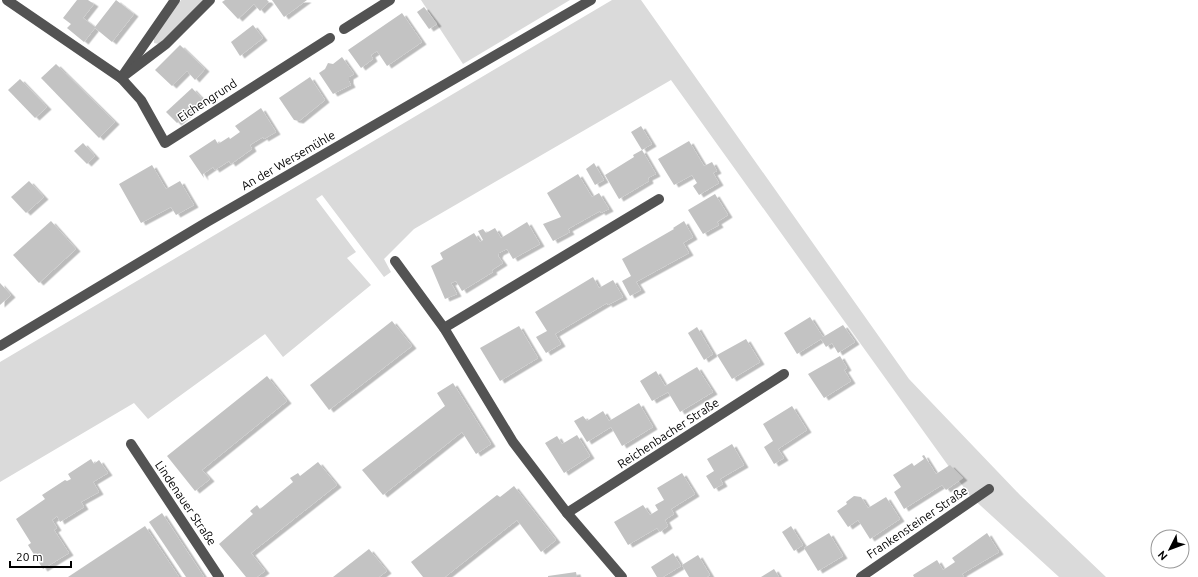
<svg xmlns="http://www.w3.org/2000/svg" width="1198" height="577" viewBox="0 0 1198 577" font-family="Ubuntu,sans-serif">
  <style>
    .green { fill: #dadada }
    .building { fill: #c3c3c3; filter: url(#shadow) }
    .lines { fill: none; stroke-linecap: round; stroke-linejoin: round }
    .minor { stroke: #535353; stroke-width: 10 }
    .labels { text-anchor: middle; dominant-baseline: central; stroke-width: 3; stroke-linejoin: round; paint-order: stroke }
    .street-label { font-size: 12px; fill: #000; stroke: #fff }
  </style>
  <defs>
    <filter id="shadow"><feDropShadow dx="4.5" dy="2.5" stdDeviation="0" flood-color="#0004"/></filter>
  </defs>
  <rect width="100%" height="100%" fill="#fff"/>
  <g class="green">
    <path d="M181,0H205L159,44L154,43V38Z"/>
    <path d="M421,0H570L463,64Z"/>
    <path d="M612,0H641L909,379L1020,495L1106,577H1059L970,496L671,80L414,229L384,259L391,272L384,277L322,195L316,199L356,252L347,258L371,285L283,357L265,334L148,419L134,403L0,482V362Z"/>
  </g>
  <g class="building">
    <path d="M77,0H88L94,4L83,18L95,27L116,0L134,14L112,42L95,28L84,42L67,28L71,24L63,18Z"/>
    <path d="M225,0H267L269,2L260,11L254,4L238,19L222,2Z"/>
    <path d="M272,0H307L284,17Z"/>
    <path d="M424,7L437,24L429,29L417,12Z"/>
    <path d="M402,13L422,42L387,66L377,51L371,55L373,59L361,68L348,50Z"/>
    <path d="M253,25L263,38L240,56L231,42Z"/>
    <path d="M180,45L205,69L195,80L187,71L172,86L155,70Z"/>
    <path d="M342,57L354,74L349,77V81L351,85L333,94L319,73L325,69L328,63L333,64Z"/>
    <path d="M56,64L115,122L99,138L41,78Z"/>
    <path d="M310,77L325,100L299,121L294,120L279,98Z"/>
    <path d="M20,79L47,107L35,118L8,90Z"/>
    <path d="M192,88L203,100L177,123L166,112Z"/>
    <path d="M261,108L276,132L264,139L263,137L250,145L252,149L231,164L229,161L215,170L213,167L203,174L204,178L189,156L215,139L218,144L229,137L230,139L240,132L235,126Z"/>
    <path d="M641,126L652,144L642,150L656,174L648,178L649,181L619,199L605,175L634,157L633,155L642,150L631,132Z"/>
    <path d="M689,141L704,166L712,162L717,171L713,173L719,183L699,195L693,186L697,183L692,175L674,185L658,159Z"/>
    <path d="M83,143L95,156L87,164L74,151Z"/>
    <path d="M594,163L604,180L595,185L586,169Z"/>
    <path d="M152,165L166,189L180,181L194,205L176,215L171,207L141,223L119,184Z"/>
    <path d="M578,174L592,197L599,193L609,209L601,213L600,211L568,229L570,232L553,241L543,224L561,217L547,193Z"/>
    <path d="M29,181L44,197L26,213L11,197Z"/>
    <path d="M715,194L728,215L717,222L719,225L703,234L688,210Z"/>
    <path d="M51,221L76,249L39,283L13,255Z"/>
    <path d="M684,221L693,237L683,243L689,253L636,282L641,290L630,296L622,281L631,276L622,259L674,229L673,228Z"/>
    <path d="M527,222L540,244L513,259L507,249L499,253L498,256L503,263L492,270L493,272L462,291L456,281L451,283L457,294L445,299L431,266L443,259L440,253L474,233L480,242L483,240L478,231L483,229L486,233L495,228L501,238Z"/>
    <path d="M593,277L599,288L613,280L623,297L608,305L607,303L555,334L561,344L546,353L536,337L547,331L535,312Z"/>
    <path d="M0,283L11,295L0,305Z"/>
    <path d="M810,317L823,337L843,325L855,342L838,353L832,343L826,347L821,339L797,354L784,333Z"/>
    <path d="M392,321L412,346L329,410L310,385Z"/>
    <path d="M519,326L538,358L500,381L480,348Z"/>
    <path d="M697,327L713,354L704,360L688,333Z"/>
    <path d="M746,339L760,362L732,379L717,355Z"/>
    <path d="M840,356L847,368L844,370L851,381L824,398L808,374Z"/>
    <path d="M697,367L713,392L680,412L668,392L652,401L640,381L656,371L665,386Z"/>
    <path d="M267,376L287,401L202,470L210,479L195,491L167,456Z"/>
    <path d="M453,383L491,444L476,454L462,432L383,495L362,470L445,406L437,393Z"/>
    <path d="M639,403L653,427L622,446L611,427L587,442L574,421L583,416L587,421L603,411L609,421Z"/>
    <path d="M792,406L807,430L778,449L784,458L774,464L764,447L773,441L763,424Z"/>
    <path d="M577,435L590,456L564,473L545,443L557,436L562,444Z"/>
    <path d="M732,444L744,465L720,479L723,484L714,489L706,476L714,471L707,459Z"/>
    <path d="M924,455L936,474L950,465L963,478L946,490L942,485L904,509L894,492L901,487L893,475L912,463L914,466L924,459L922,456Z"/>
    <path d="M91,459L94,464L99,460L108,473L93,482L99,492L81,502L84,507L60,522L57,516L52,520L57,528L54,530L69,553L43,569L28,545L31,543L16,519L45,499L42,495L65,480L67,481L71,479L68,474Z"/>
    <path d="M318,462L337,485L251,553L265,571L257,577H246L219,544L253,514L250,511L257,505L260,509L293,482L290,478L298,473L300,476Z"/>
    <path d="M682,473L695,494L671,509L674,514L665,520L668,526L660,532L657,528L628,545L614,522L643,505L650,515L658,510L655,505L664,500L657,488Z"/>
    <path d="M514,486L556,540L541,552L517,520L445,577H423L411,562L497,495L500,497Z"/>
    <path d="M854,496L861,497L868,508L886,497L900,519L870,539L858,520L848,527L837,511L847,504L846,502Z"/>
    <path d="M162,513L204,577H186L149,522Z"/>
    <path d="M145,526L179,577H68Z"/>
    <path d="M791,526L803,545L794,551L782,532Z"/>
    <path d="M829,533L843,556L818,571L804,548Z"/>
    <path d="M987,533L999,552L962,574L964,577H914L913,575L937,560L943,570L955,562L952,558Z"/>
    <path d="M369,549L387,571L379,577H333Z"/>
    <path d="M673,553L681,566L663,577H657L651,567Z"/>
    <path d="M698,555L710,575L707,577H689L682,565Z"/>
    <path d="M774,569L779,577H761Z"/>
    <path d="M576,572L577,577H548V576Z"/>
  </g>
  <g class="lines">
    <g class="minor">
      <path d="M7,0L121,78L175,0"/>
      <path d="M210,0L166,44L121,78L141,100L165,143L330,38"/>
      <path d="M344,29L390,0"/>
      <path d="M395,261L444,328L513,442L567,513L622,577"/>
      <path d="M444,328L659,199"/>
      <path d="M0,346L207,222L591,0"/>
      <path d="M131,444L219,577"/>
      <path d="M567,513L784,374"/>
      <path d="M861,577L989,489"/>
    </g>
  </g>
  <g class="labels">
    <g class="street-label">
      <text transform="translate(207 100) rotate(-33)">Eichengrund</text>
      <text transform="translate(288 160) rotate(-30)">An der Wersemühle</text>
      <text transform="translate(668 433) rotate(-33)">Reichenbacher Straße</text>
      <text transform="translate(186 503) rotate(56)">Lindenauer Straße</text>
      <text transform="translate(917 522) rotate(-34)">Frankensteiner Straße</text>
    </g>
  </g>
  <g transform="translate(1170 549) rotate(228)"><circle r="19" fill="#ffffff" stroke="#999999"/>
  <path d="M0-3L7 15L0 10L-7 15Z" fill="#000000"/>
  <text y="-6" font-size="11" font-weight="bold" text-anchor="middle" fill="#000000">N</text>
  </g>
  <path d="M10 561v6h61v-6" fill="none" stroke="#000000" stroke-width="2"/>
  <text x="16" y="561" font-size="12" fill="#000000" stroke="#ffffff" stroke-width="3" paint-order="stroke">20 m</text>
</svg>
